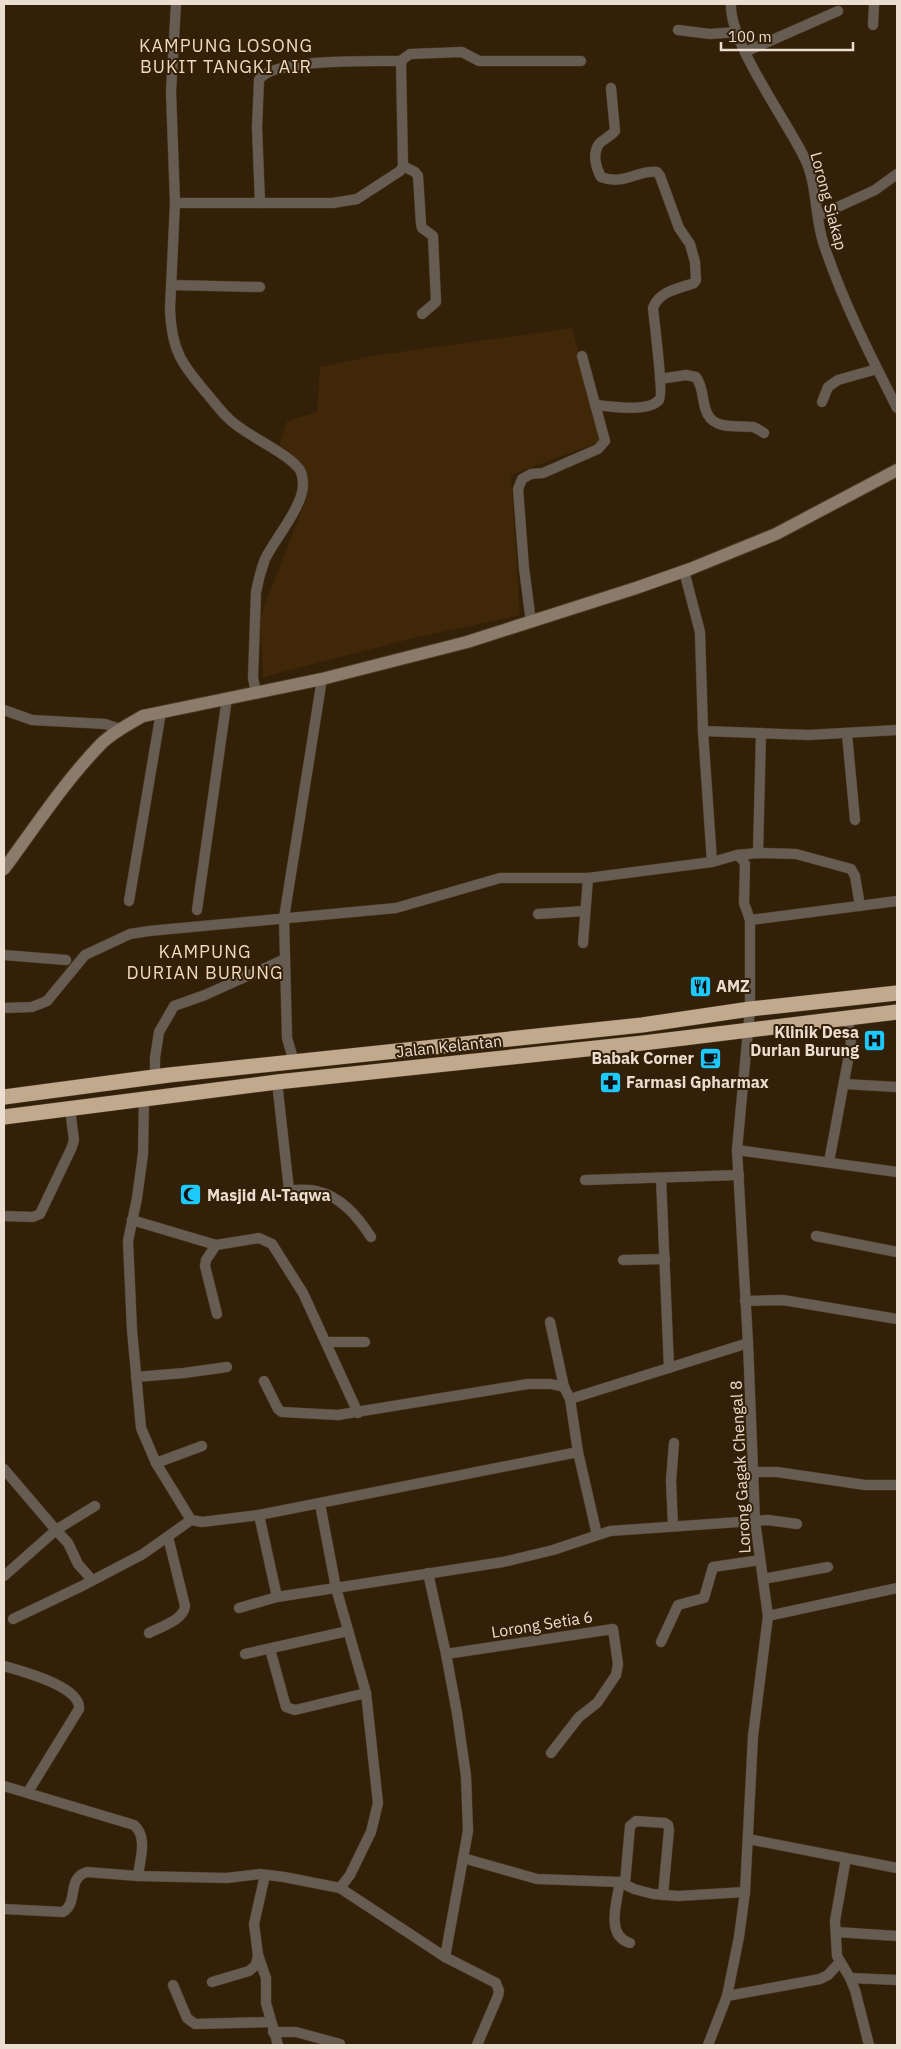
<svg xmlns="http://www.w3.org/2000/svg" width="901" height="2049" viewBox="0 0 901 2049" font-family="'IBM Plex Sans',sans-serif">
  <style>
    .built { fill: #3f2708 }
    .lines { fill: none; stroke-linecap: round; stroke-linejoin: round }
    .street-casing { stroke: #4d3b24; stroke-width: 11 }
    .secondary-casing { stroke: #4d3b24; stroke-width: 14 }
    .highway-casing { stroke: #4d3b24; stroke-width: 16 }
    .street { stroke: #665c51; stroke-width: 10 }
    .secondary { stroke: #8b7b6a; stroke-width: 12 }
    .highway { stroke: #c1a98e; stroke-width: 15 }
    .labels { text-anchor: middle; dominant-baseline: central; stroke-width: 4; stroke-linejoin: round; paint-order: stroke }
    .street-label { font-size: 16px; fill: #ebded0; stroke: #332008 }
    .poi-label { font-size: 16px; font-weight: bold; fill: #ebded0; stroke: #332008; text-anchor: start }
    .neighbourhood-label { font-size: 18px; letter-spacing: 1px; fill: #f2d9bd; stroke: #332008 }
  </style>
  <rect width="100%" height="100%" fill="#332008"/>
  <path class="built" d="M572,328L602,441L511,475L520,615L414,638L263,677L260,617L308,494L302,462L277,452L287,421L317,412L320,367L378,355Z"/>
  <g class="lines">
    <defs>
      <g id="street">
        <path d="M176,4L171,92L175,203L170,309C171,351 183,366 209,396C217,406 225,417 235,424C252,438 289,454 300,470C302,474 303,481 303,485C303,506 275,539 265,559C261,570 258,581 256,592L253,678L256,692"/>
        <path d="M731,4C729,42 786,120 804,157C818,184 814,217 824,245C843,302 870,355 897,408"/>
        <path d="M873,25L874,4"/>
        <path d="M678,30L710,34L737,32"/>
        <path d="M745,52L838,11"/>
        <path d="M403,166L415,172L418,176L421,224L422,228L433,236L436,302L422,314"/>
        <path d="M175,203H333L357,199L400,171L403,166L401,62L403,59L410,54L462,52L479,61H581"/>
        <path d="M260,203L257,127L259,80C271,58 377,61 402,61"/>
        <path d="M818,216L875,190L897,174"/>
        <path d="M171,285L260,287"/>
        <path d="M660,379L686,375L696,377C705,389 701,404 708,415C716,430 740,425 753,427C756,428 761,431 764,433"/>
        <path d="M822,402L828,387L838,380L877,369"/>
        <path d="M595,405C610,406 648,413 659,400C664,395 654,320 653,308C659,291 678,289 694,283L696,280L695,262L690,244L679,228L660,176L657,172C639,169 624,186 601,177C596,168 592,154 599,144C603,139 610,137 615,131L611,88"/>
        <path d="M684,571L700,632L703,731L712,862"/>
        <path d="M531,622L524,568L518,489L522,479L531,474L543,473L598,449L605,441L582,356"/>
        <path d="M4,710L32,720L105,724L120,729"/>
        <path d="M703,731L808,735L897,730"/>
        <path d="M847,734L855,820"/>
        <path d="M758,853L761,733"/>
        <path d="M129,901L161,712"/>
        <path d="M197,910L227,698"/>
        <path d="M538,914L585,911"/>
        <path d="M750,920L897,901"/>
        <path d="M583,943L588,878"/>
        <path d="M4,955L66,960"/>
        <path d="M4,1008L32,1007L47,1001L85,955L130,934L149,931L396,908L500,878H588L712,862L737,855L758,853L796,854L851,869L855,876L860,906"/>
        <path d="M294,1062L287,1038L284,918L322,679"/>
        <path d="M155,1077V1058L159,1032L174,1006L205,995L285,959"/>
        <path d="M277,1082L289,1190C297,1190 307,1189 316,1191C341,1196 358,1217 371,1237"/>
        <path d="M844,1084L897,1087"/>
        <path d="M144,1099L143,1154L137,1198L128,1241L132,1330L141,1428L156,1463L191,1520"/>
        <path d="M737,1150L897,1172"/>
        <path d="M829,1162L851,1044L848,1018"/>
        <path d="M661,1178L669,1368"/>
        <path d="M585,1180L739,1175"/>
        <path d="M4,1216L33,1217L40,1214L72,1147L74,1140L70,1109"/>
        <path d="M132,1220L216,1245L259,1238L272,1244L303,1293L358,1413"/>
        <path d="M816,1236L897,1252"/>
        <path d="M216,1245L206,1260L205,1266L217,1314"/>
        <path d="M623,1260L665,1259"/>
        <path d="M745,1301L783,1300L897,1319"/>
        <path d="M550,1322L564,1387"/>
        <path d="M326,1342H365"/>
        <path d="M136,1377L184,1373L227,1367"/>
        <path d="M264,1381L278,1409L282,1412L338,1415L528,1384H551L564,1387L570,1399L578,1452L597,1535"/>
        <path d="M570,1399L748,1343"/>
        <path d="M156,1463L202,1446"/>
        <path d="M4,1469L56,1530L68,1543L78,1564L92,1580"/>
        <path d="M753,1472H777L865,1485H897"/>
        <path d="M320,1504L336,1588L366,1693L378,1803L371,1832L350,1875L340,1888"/>
        <path d="M259,1515L277,1597"/>
        <path d="M673,1526L671,1481L674,1443"/>
        <path d="M428,1573L446,1654L457,1713L466,1776L468,1831L445,1957"/>
        <path d="M4,1576L56,1530L95,1506"/>
        <path d="M763,1579L828,1567"/>
        <path d="M239,1608L277,1597L503,1562L553,1550L610,1531L768,1520L797,1524"/>
        <path d="M768,1616L897,1588"/>
        <path d="M13,1619L82,1586L143,1554L191,1520L202,1522L259,1515L578,1452"/>
        <path d="M149,1633C160,1627 184,1620 185,1606L168,1537"/>
        <path d="M661,1642L678,1605L704,1598L713,1567L760,1560"/>
        <path d="M270,1649L286,1707L295,1710L366,1693"/>
        <path d="M245,1654L348,1631"/>
        <path d="M446,1654L613,1629L618,1664L616,1675L597,1703L579,1717L551,1753"/>
        <path d="M4,1666C21,1671 81,1686 79,1709L28,1792"/>
        <path d="M4,1786L134,1825C148,1837 140,1859 138,1876L227,1878L260,1874L284,1877L340,1888L445,1957L496,1983L499,1991L498,1996L477,2045"/>
        <path d="M748,1839L897,1868"/>
        <path d="M463,1858L537,1879L620,1882L634,1889L653,1894L678,1896L745,1892"/>
        <path d="M846,1858L835,1921L837,1956L850,1978L855,1990L869,2045"/>
        <path d="M620,1882C617,1901 605,1936 630,1943"/>
        <path d="M625,1883L630,1826L636,1821L665,1823L668,1825L669,1830L663,1895"/>
        <path d="M4,1909L63,1912C79,1903 66,1878 87,1872L138,1876"/>
        <path d="M836,1932L897,1936"/>
        <path d="M258,1955L266,1978V2003L278,2045"/>
        <path d="M850,1978L897,1980"/>
        <path d="M212,1982L249,1971L256,1965L258,1955L254,1924L265,1875"/>
        <path d="M173,1985L187,2018L195,2024L270,2022"/>
        <path d="M727,1996L820,1979L828,1975L840,1962"/>
        <path d="M273,2032H296L340,2044"/>
        <path d="M708,2045L727,1996L739,1937L745,1892L753,1736L768,1616L755,1521L748,1343L737,1150L750,1009V920L744,903L745,864L742,859L737,855"/>
      </g>
      <path id="secondary" d="M4,869C35,827 65,781 101,744C113,732 129,724 143,716L322,679L467,642L636,588L690,569L776,534L897,470"/>
      <g id="highway">
        <path d="M4,1097L169,1075L642,1025L750,1009L897,993"/>
        <path d="M4,1117L277,1082L643,1043L897,1012"/>
      </g>
    </defs>
    <use href="#street" class="street-casing"/>
    <use href="#secondary" class="secondary-casing"/>
    <use href="#highway" class="highway-casing"/>
    <use href="#street" class="street"/>
    <use href="#secondary" class="secondary"/>
    <use href="#highway" class="highway"/>
  </g>
  <defs>
    <symbol id="restaurant-square" viewBox="-11 -11 22 22"><rect x="-9" y="-9" width="18" height="18" rx="4" fill="#1ec9fd" stroke="#332008"/><path d="M-5-6h1v4h1v-4h1v4h1v-4h1v5L-1.5 .5V6h-2V.5L-5-1ZM5-6V6H3V1.5H1.5Q1.5-4 5-6Z" fill="#111"/></symbol>
    <symbol id="hospital-square" viewBox="-11 -11 22 22"><rect x="-9" y="-9" width="18" height="18" rx="4" fill="#1ec9fd" stroke="#332008"/><path d="M-5-5h3v3.5h4V-5h3V5h-3V1.5h-4V5h-3Z" fill="#111"/></symbol>
    <symbol id="cafe-square" viewBox="-11 -11 22 22"><rect x="-9" y="-9" width="18" height="18" rx="4" fill="#1ec9fd" stroke="#332008"/><path d="M-5.5-4.5H6V0H3Q3 3.5 0 3.5H-2.5Q-5.5 3.5-5.5 0ZM3-3.2v2h1.7v-2ZM-6 4.5H4V6H-6Z" fill="#111"/></symbol>
    <symbol id="pharmacy-square" viewBox="-11 -11 22 22"><rect x="-9" y="-9" width="18" height="18" rx="4" fill="#1ec9fd" stroke="#332008"/><path d="M-2-6h4v4h4v4h-4v4h-4v-4h-4v-4h4Z" fill="#111"/></symbol>
    <symbol id="mosque-square" viewBox="-11 -11 22 22"><rect x="-9" y="-9" width="18" height="18" rx="4" fill="#1ec9fd" stroke="#332008"/><path d="M3.5-4.9A6 6 0 1 0 3.5 4.9A5 5 0 1 1 3.5-4.9Z" fill="#111"/></symbol>
  </defs>
  <g fill-rule="evenodd">
    <use href="#restaurant-square" x="688" y="974" width="25" height="25"/>
    <use href="#hospital-square" x="862" y="1028" width="25" height="25"/>
    <use href="#cafe-square" x="698" y="1046" width="25" height="25"/>
    <use href="#pharmacy-square" x="598" y="1070" width="25" height="25"/>
    <use href="#mosque-square" x="178" y="1182" width="25" height="25"/>
  </g>
  <g class="labels">
    <g class="street-label">
      <text transform="translate(829 201) rotate(75)">Lorong Siakap</text>
      <text transform="translate(449 1046) rotate(-6)">Jalan Kelantan</text>
      <text transform="translate(740 1467) rotate(-93)">Lorong Gagak Chengal 8</text>
      <text transform="translate(542 1624) rotate(-9)">Lorong Setia 6</text>
    </g>
    <g class="poi-label">
      <text x="716" y="986">AMZ</text>
      <text x="859" y="1032" text-anchor="end">Klinik Desa<tspan x="859" dy="18">Durian Burung</tspan></text>
      <text x="694" y="1058" text-anchor="end">Babak Corner</text>
      <text x="626" y="1082">Farmasi Gpharmax</text>
      <text x="207" y="1195">Masjid Al-Taqwa</text>
    </g>
    <g class="neighbourhood-label">
      <text x="226" y="45">KAMPUNG LOSONG<tspan x="226" dy="21">BUKIT TANGKI AIR</tspan></text>
      <text x="205" y="951">KAMPUNG<tspan x="205" dy="21">DURIAN BURUNG</tspan></text>
    </g>
  </g>
  <rect width="901" height="2049" fill="none" stroke="#ebded0" stroke-width="10"/>
  <path d="M721 42v8h132v-8" fill="none" stroke="#ebded0" stroke-width="2.5"/>
  <text x="728" y="42" font-size="15" fill="#ebded0" stroke="#332008" stroke-width="4" paint-order="stroke">100 m</text>
</svg>
